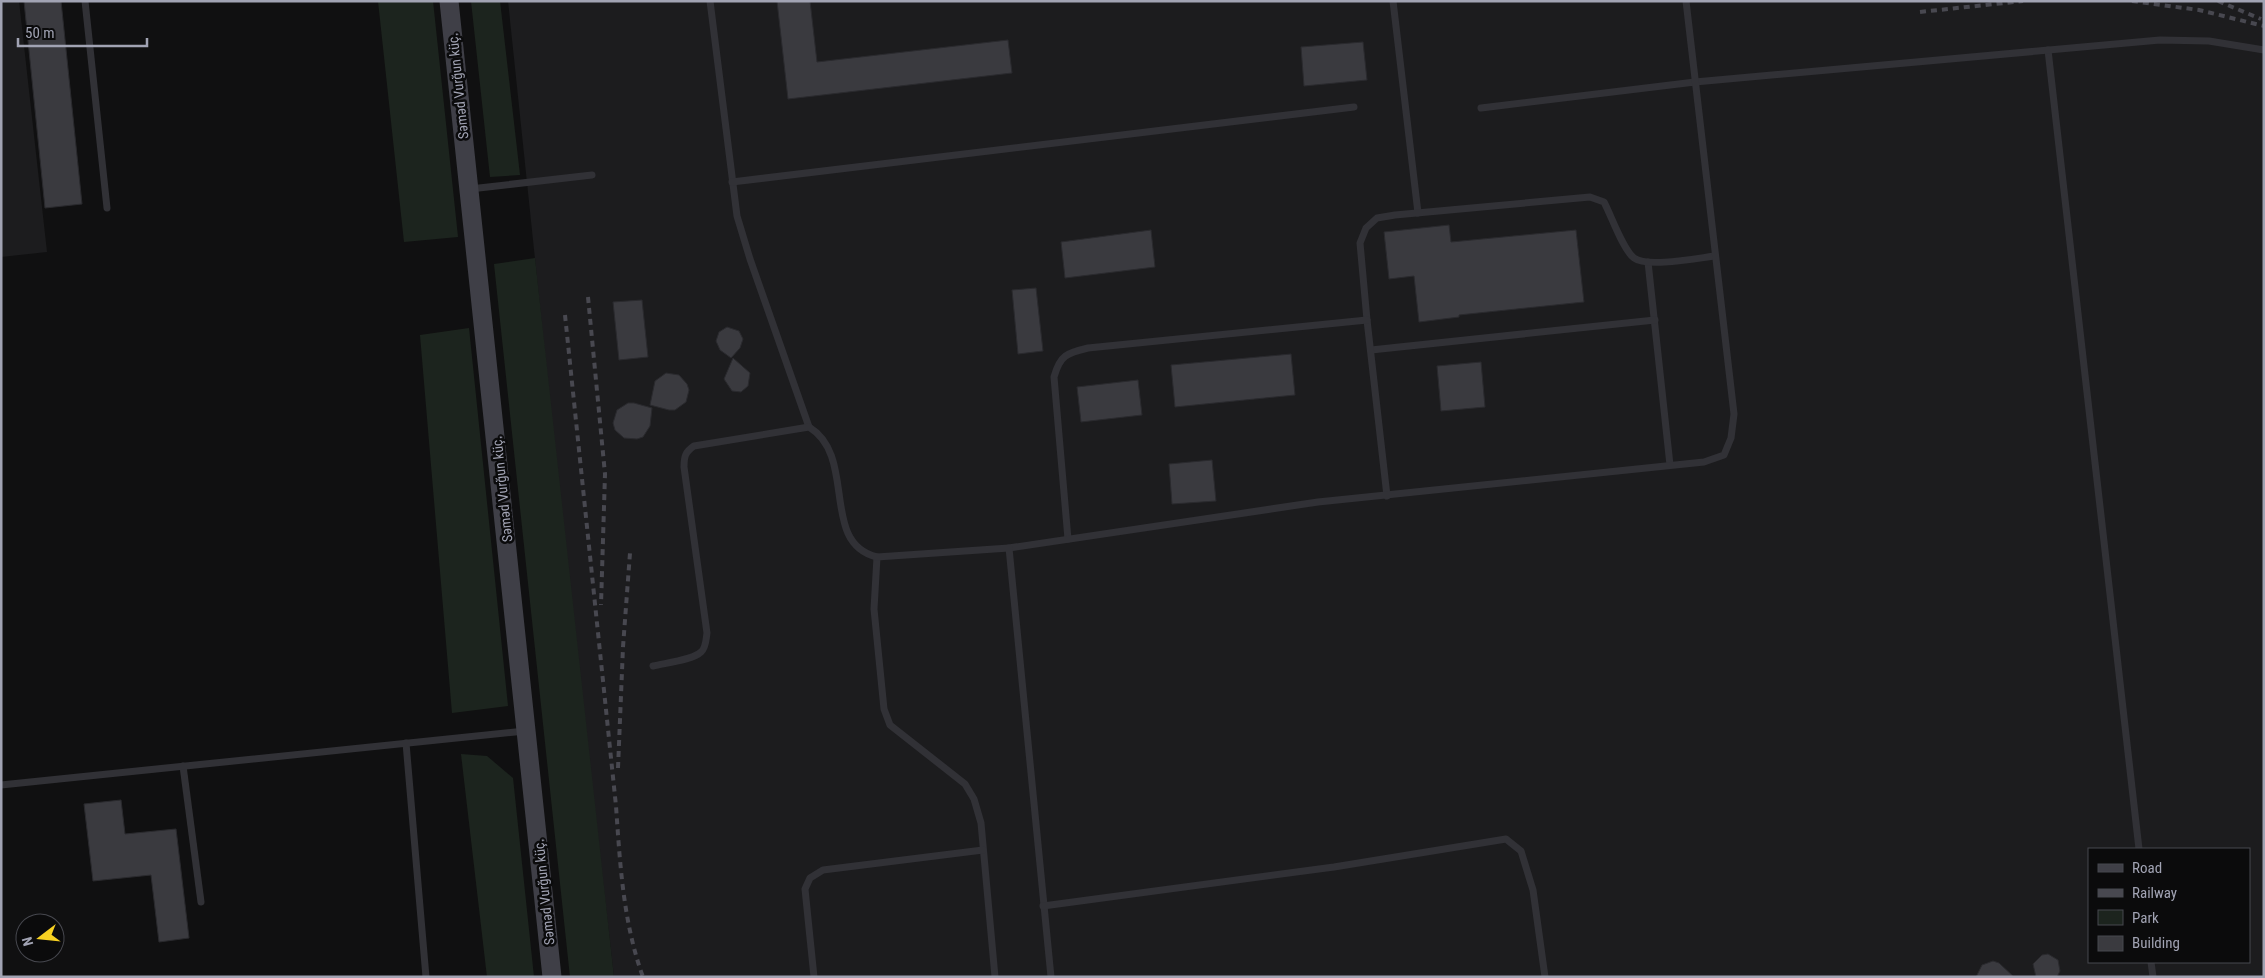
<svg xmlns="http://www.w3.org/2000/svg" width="2265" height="978" viewBox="0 0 2265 978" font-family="'Roboto Condensed',sans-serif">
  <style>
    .built { fill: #1c1c1e; fill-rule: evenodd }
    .green { fill: #1c241e }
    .building { fill: #3a3a3f; stroke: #2a2a2e }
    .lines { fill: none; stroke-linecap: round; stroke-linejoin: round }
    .lane { stroke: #313136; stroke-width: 7 }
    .secondary { stroke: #3f3f47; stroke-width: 19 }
    .rail { stroke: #484850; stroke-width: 4; stroke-dasharray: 6 5; stroke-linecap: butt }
    .labels { text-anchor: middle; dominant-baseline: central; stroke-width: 5; stroke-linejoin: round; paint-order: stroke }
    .street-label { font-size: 14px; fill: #a1a3b3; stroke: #0b0b0c }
  </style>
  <rect width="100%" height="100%" fill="#101011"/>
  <g class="built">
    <path d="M1,1H19L47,252L1,257Z"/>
    <path d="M508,1H2264V977H614L571,603ZM2089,849H2249V962H2089Z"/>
  </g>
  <g class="green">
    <path d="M378,1H433L458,237L404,242Z"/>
    <path d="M471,1H500L520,175L490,177Z"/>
    <path d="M535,258L614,977H570L494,264Z"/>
    <path d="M469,328L508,706L452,713L420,335Z"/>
    <path d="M461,754L487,756L513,778L534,977H487Z"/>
  </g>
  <g class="building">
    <path d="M24,1H61L82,204L45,208Z"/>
    <path d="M777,1H810L817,62L1008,40L1012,73L788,99Z"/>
    <path d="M1363,42L1367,80L1304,86L1301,47Z"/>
    <path d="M1449,225L1451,242L1576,230L1584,302L1459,315V317L1419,322L1414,276L1389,279L1384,232Z"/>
    <path d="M1151,230L1155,267L1065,278L1061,242Z"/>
    <path d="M1036,288L1043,351L1018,354L1012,290Z"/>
    <path d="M642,300L648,357L619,360L613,302Z"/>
    <path d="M727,327L739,331L743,339L740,348L731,358L720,350L716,341L719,332Z"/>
    <path d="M1291,354L1295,395L1175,407L1171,365Z"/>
    <path d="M733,358L750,373L748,386L741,392L732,391L724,379Z"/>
    <path d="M1481,362L1485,407L1441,411L1437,366Z"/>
    <path d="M666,373L679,375L687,384L689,390L686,402L675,410H669L650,405L655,381Z"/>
    <path d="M1138,380L1142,415L1081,422L1077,387Z"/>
    <path d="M628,403H634L652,408L650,426L643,437L637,439L624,438L615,430L613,423L617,410Z"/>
    <path d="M1212,460L1216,501L1172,504L1169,464Z"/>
    <path d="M121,800L125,834L176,829L189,938L159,942L151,875L93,881L84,804Z"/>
    <path d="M2048,954L2058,960L2060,971L2057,977H2036L2033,964L2042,955Z"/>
    <path d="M1993,961L1999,963L2014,977H1976L1982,965Z"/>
  </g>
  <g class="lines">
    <g class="lane">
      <path d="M85,1L107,208"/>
      <path d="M710,1L737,216L750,259L809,427"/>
      <path d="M1393,1L1418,213"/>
      <path d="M2048,50L2139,849"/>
      <path d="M1481,108L1695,82L2160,40L2209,41L2264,50"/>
      <path d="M732,182L1354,107"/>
      <path d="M470,189L592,175"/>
      <path d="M1648,262L1670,465"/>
      <path d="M1371,350L1655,320"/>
      <path d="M1387,496L1367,320L1360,243L1366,228L1377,218L1395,215L1590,197L1604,202C1611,215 1623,250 1634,258C1647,268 1698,258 1715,256"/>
      <path d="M1068,539L1054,377C1060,355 1067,353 1088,348L1367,320"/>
      <path d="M1009,548L1318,502L1704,462L1724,455L1731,438L1734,414L1686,1"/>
      <path d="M877,557L874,609L884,709L890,725L965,784L974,799L981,823L995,977"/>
      <path d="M653,666C665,663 693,660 701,652C706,648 706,639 707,633L684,467C684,457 685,452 694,446L809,427C858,457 819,543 877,557L1009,548L1051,977"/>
      <path d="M406,743L426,977"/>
      <path d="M183,766L201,902"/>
      <path d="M1,785L525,731"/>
      <path d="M1043,906L1334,867L1506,839L1521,851L1533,890L1545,977"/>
      <path d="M2151,962L2153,977"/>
      <path d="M814,977L805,889L810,878L823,870L983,850"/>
    </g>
    <path class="secondary" d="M449,1L552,977"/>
    <g class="rail">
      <path d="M2132,1L2199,10L2264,26"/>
      <path d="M2218,1L2261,19"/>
      <path d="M1920,12L2023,1"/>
      <path d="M588,297L605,474L601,605"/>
      <path d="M565,315L616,806C620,863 623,922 643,977"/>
      <path d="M618,768L623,647L630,553"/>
    </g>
  </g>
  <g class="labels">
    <g class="street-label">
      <text transform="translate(458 86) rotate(-96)">Səməd Vurğun küç.</text>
      <text transform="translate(502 489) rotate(-96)">Səməd Vurğun küç.</text>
      <text transform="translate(544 892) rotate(-96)">Səməd Vurğun küç.</text>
    </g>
  </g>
  <rect width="2265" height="978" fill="none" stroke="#a1a3b3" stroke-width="5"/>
  <rect x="2088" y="848" width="162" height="115" fill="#0b0b0c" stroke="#47484f"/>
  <rect x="2098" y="864" width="25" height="8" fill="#3f3f47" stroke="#47484f"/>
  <text x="2132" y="873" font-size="15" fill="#a1a3b3">Road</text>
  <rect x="2098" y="889" width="25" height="8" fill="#484850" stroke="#47484f"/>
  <text x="2132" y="898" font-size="15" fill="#a1a3b3">Railway</text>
  <rect x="2098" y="910" width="25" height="15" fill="#1c241e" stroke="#47484f"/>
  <text x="2132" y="923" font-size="15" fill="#a1a3b3">Park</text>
  <rect x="2098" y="936" width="25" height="15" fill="#3a3a3f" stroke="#47484f"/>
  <text x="2132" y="948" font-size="15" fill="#a1a3b3">Building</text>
  <g transform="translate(40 938) rotate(254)"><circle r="24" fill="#0b0b0c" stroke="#47484f"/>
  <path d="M0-4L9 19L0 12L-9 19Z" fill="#f7d122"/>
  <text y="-8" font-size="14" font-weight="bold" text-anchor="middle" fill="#a1a3b3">N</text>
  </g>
  <path d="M18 38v8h129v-8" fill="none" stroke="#a1a3b3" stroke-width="2.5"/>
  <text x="25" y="38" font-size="15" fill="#a1a3b3" stroke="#0b0b0c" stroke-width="4" paint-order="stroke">50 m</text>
</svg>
